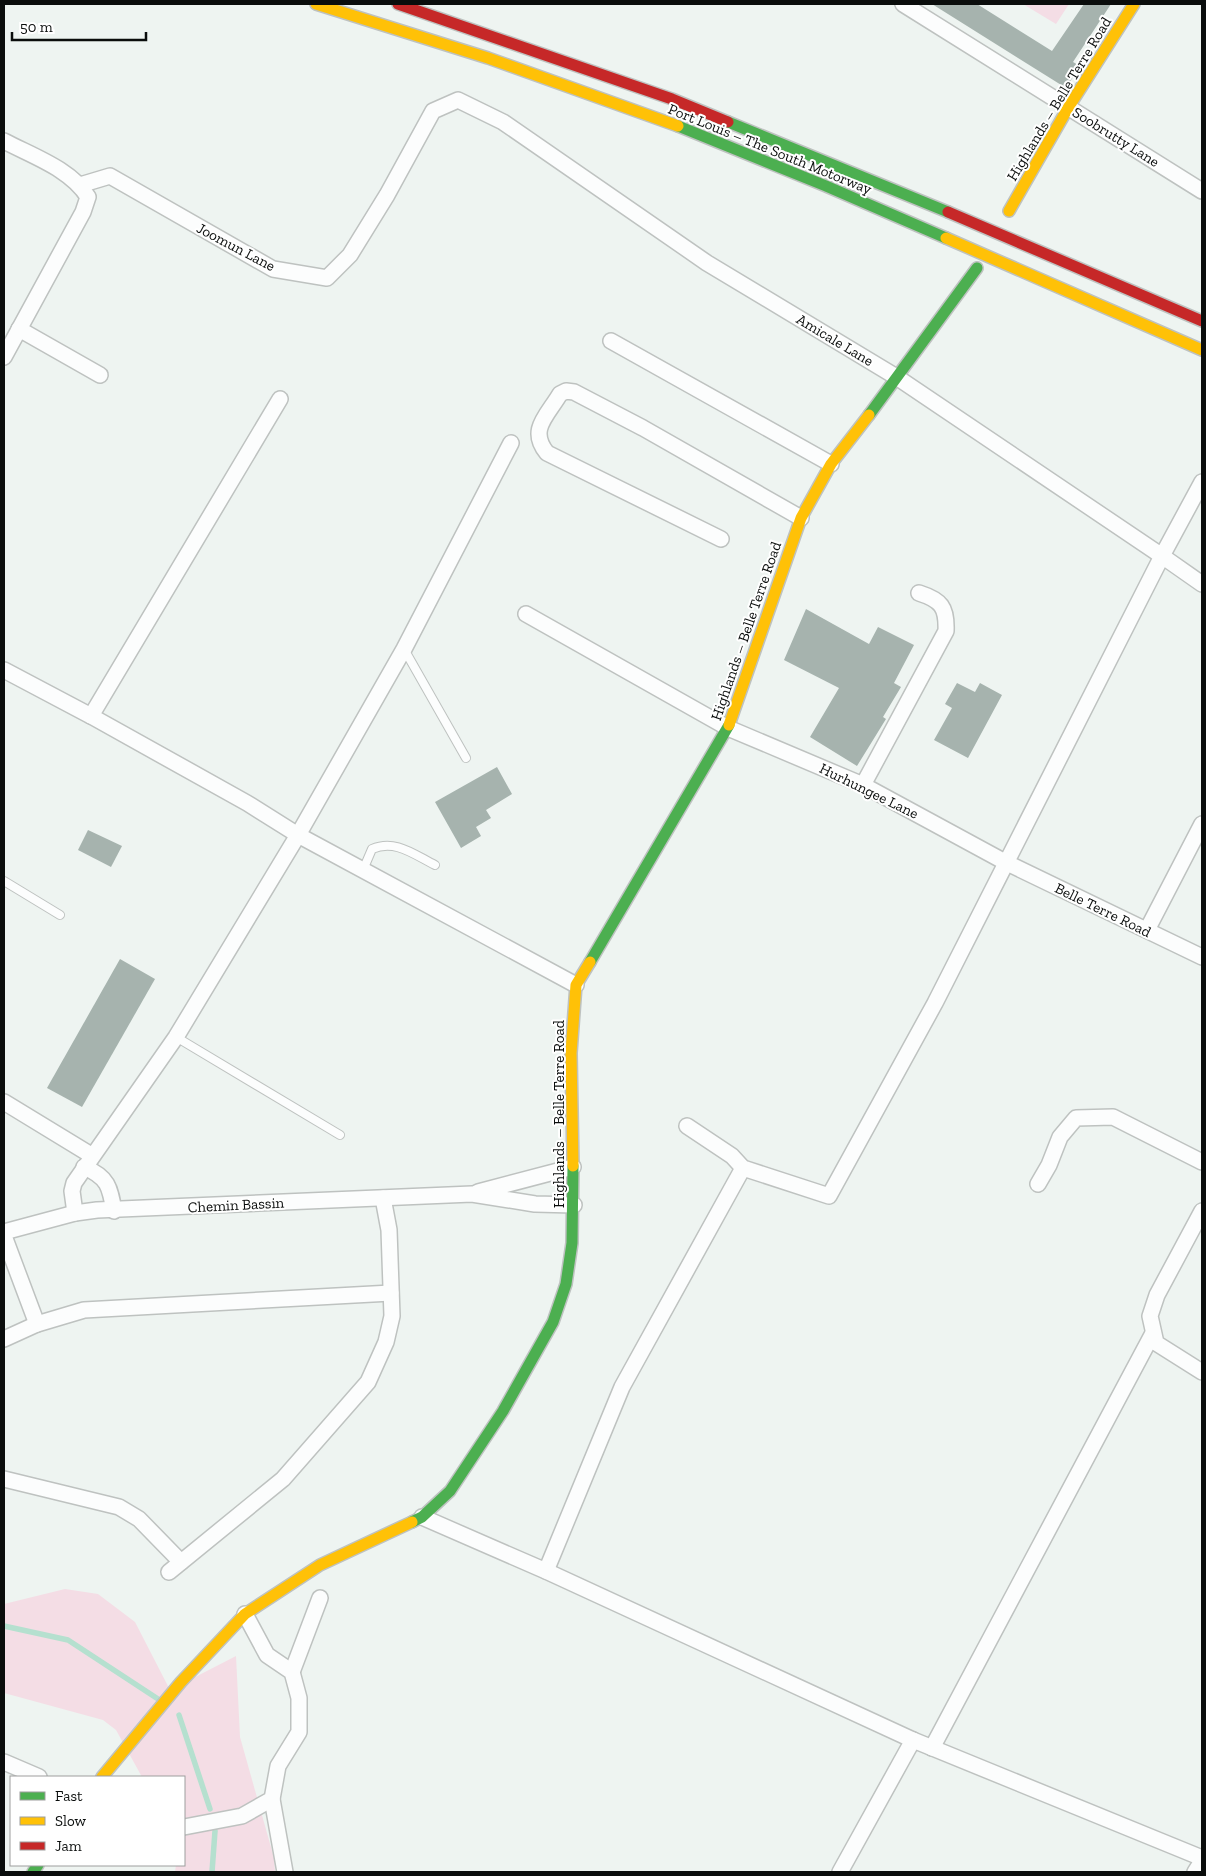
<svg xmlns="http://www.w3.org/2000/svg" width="1206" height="1876" viewBox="0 0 1206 1876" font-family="'Zilla Slab',serif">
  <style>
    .green { fill: #f4dde5 }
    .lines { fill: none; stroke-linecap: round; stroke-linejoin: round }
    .stream { stroke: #b5e0cf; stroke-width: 5.5 }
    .building { fill: #a6b3ae }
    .lane-casing { stroke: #bec2c0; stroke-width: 10 }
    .street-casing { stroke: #bec2c0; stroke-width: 18 }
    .fast-casing { stroke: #bec2c0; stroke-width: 14 }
    .slow-casing { stroke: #bec2c0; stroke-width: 14 }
    .jam-casing { stroke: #bec2c0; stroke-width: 14 }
    .lane { stroke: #fcfdfd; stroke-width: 8 }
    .street { stroke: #fcfdfd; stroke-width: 15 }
    .fast { stroke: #4caf50; stroke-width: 11 }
    .slow { stroke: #ffc107; stroke-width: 11 }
    .jam { stroke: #c62828; stroke-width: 11 }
    .labels { text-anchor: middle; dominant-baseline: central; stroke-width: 4; stroke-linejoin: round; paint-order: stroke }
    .street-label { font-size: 15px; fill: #0a0d0c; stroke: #fff }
  </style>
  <rect width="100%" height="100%" fill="#eef4f1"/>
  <g class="green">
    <path d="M1023,4H1069L1056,24Z"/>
    <path d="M65,1589L98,1594L135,1622L170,1690L236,1656L240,1737L274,1858L275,1872H175L176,1865H184V1777H142L116,1730L103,1720L4,1693V1604Z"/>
  </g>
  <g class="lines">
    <g class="stream">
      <path d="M4,1626L68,1640L158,1699"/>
      <path d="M179,1715L210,1809"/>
      <path d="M212,1872L215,1831"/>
    </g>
  </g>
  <g class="building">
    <path d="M932,4H977L1052,51L1084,4H1111L1073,62L1080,66L1066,88Z"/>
    <path d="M806,609L869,644L878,627L914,645L894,683L901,687L883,717L886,719L857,766L810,737L839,688L784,660Z"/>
    <path d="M957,683L975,692L980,683L1002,695L968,758L934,740L952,708L945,704Z"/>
    <path d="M497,767L512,794L486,810L491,818L476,827L481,836L461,848L435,802Z"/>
    <path d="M88,830L122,846L111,867L78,850Z"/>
    <path d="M120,959L155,979L82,1107L47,1088Z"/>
  </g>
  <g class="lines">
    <defs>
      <g id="lane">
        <path d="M404,649L466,758"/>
        <path d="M363,870L372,849C395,839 413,854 435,865"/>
        <path d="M4,881L60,915"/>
        <path d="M176,1037L340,1135"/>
      </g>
      <g id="street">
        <path d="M903,4L1202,191"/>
        <path d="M4,141C32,156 71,169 88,197L83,212L4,357"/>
        <path d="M80,185L110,176L273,269L327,278L350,255L387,195L433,111L458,100L503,122L707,263L898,378L1162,556L1202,482"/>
        <path d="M19,329L100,375"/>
        <path d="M611,341L831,464"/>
        <path d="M721,539L547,453C528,430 547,416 560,394L566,391L574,392L643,428L801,518"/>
        <path d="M526,614L728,728L863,785L1005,862L1202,957"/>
        <path d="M4,670L91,716L247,803L298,835L576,985"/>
        <path d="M91,716L280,399"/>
        <path d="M863,785L946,631C947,607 941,600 919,593"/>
        <path d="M1147,930L1202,824"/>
        <path d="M4,1102L91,1155"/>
        <path d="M687,1126L732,1156L743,1168L829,1196L935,1003L1162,556L1202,584"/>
        <path d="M84,1167C108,1177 110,1187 114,1211"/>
        <path d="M1038,1184L1049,1165L1060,1137L1076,1118L1113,1117L1202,1162"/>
        <path d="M478,1192L573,1167"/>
        <path d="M1202,1211L1157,1295L1150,1316L1156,1343L1202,1372"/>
        <path d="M75,1213L72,1191L74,1183L176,1037L298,835L404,649L511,443"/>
        <path d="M4,1232L75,1213L97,1210L472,1194L535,1204L574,1205"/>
        <path d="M4,1236L37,1324"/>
        <path d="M4,1339L37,1324L84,1310L391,1293"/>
        <path d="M4,1479L119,1507L139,1519L181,1562"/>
        <path d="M422,1517L546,1571L913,1740L1202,1858"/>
        <path d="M546,1571L622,1387L743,1168"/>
        <path d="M169,1572L283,1479L368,1382L386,1342L392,1316L389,1230L383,1198"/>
        <path d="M292,1672L320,1598"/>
        <path d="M932,1748L1152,1335"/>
        <path d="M4,1762L39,1777"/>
        <path d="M272,1799L285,1872"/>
        <path d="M184,1827L242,1816L272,1799L278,1766L299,1732V1698L292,1672L267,1655L245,1614"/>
        <path d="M840,1872L913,1740"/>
        <path d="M1195,1872L1202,1861"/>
      </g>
      <g id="fast">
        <path d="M728,122L948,212"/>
        <path d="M678,126L826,186L946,238"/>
        <path d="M869,415L977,268"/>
        <path d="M590,962L729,725"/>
        <path d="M412,1522L422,1517L450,1491L503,1411L553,1322L566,1284L572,1243L573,1166"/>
        <path d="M33,1872L38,1865"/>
      </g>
      <g id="slow">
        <path d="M316,4L488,58L678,126"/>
        <path d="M1009,211L1068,108L1134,4"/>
        <path d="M946,238L1202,350"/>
        <path d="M729,725L801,518L831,464L869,415"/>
        <path d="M573,1166L571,1053L576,985L590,962"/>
        <path d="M102,1777L181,1682L245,1614L320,1565L412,1522"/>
      </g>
      <g id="jam">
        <path d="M398,4L672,99L728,122"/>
        <path d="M948,212L1202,321"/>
      </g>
    </defs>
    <use href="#lane" class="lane-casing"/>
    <use href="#street" class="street-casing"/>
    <use href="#fast" class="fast-casing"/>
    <use href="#slow" class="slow-casing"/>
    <use href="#jam" class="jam-casing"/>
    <use href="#lane" class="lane"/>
    <use href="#street" class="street"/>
    <use href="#fast" class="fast"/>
    <use href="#slow" class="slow"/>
    <use href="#jam" class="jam"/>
  </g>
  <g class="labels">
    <g class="street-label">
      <text transform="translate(1059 99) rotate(-59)">Highlands – Belle Terre Road</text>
      <text transform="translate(1116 137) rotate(32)">Soobrutty Lane</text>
      <text transform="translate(770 149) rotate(22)">Port Louis – The South Motorway</text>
      <text transform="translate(236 247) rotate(28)">Joomun Lane</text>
      <text transform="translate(835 340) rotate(31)">Amicale Lane</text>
      <text transform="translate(746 631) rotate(-71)">Highlands – Belle Terre Road</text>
      <text transform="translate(869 791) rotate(26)">Hurhungee Lane</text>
      <text transform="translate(1103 910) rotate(26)">Belle Terre Road</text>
      <text transform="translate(559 1114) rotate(-90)">Highlands – Belle Terre Road</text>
      <text transform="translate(236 1205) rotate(-3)">Chemin Bassin</text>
    </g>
  </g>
  <rect width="1206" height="1876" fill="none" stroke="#0a0d0c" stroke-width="10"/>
  <rect x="10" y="1776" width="175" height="90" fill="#ffffff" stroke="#9d9e9e"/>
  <rect x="20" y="1792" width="25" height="8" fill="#4caf50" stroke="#9d9e9e"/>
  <text x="55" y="1801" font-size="15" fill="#0a0d0c">Fast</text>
  <rect x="20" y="1817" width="25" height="8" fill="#ffc107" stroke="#9d9e9e"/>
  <text x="55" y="1826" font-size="15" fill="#0a0d0c">Slow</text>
  <rect x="20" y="1842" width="25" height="8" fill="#c62828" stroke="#9d9e9e"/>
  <text x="55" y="1851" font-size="15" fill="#0a0d0c">Jam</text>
  <path d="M12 32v8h134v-8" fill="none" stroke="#0a0d0c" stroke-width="2.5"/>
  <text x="20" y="32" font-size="15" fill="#0a0d0c" stroke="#ffffff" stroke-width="4" paint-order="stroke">50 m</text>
</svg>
